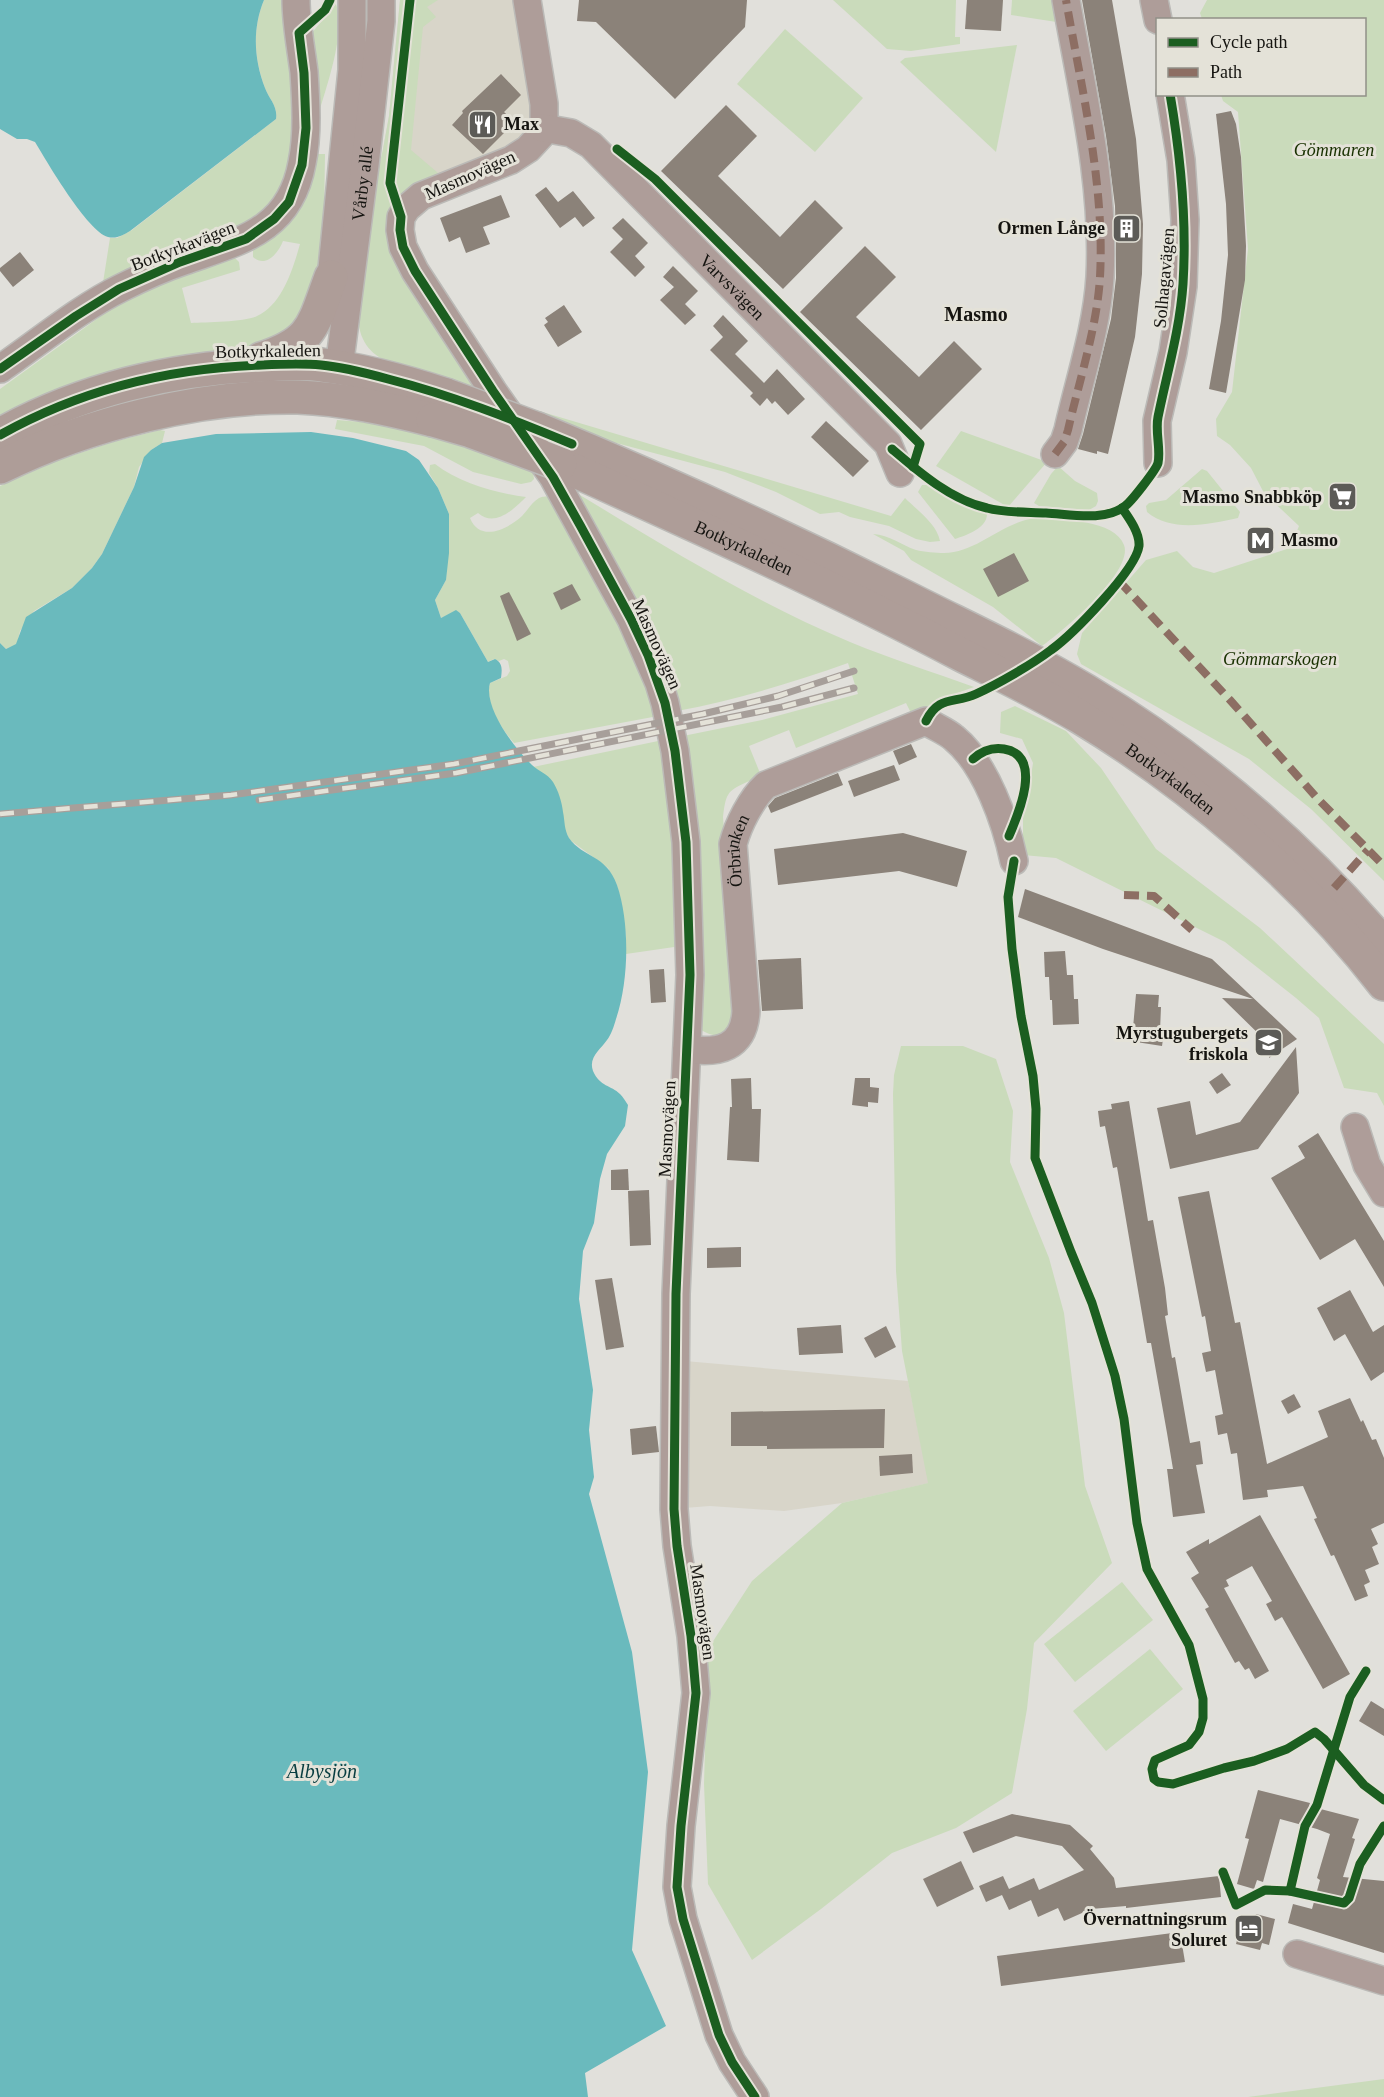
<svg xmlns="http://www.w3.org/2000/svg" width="1384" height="2097" viewBox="0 0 1384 2097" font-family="'Times New Roman',serif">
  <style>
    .built { fill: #d8d5c9 }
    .green { fill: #cadbbb }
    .water { fill: #6ababd }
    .building { fill: #8b8279 }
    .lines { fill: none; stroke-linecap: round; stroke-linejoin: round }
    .minor-casing { stroke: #bbbab7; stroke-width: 30 }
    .major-casing { stroke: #bbbab7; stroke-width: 36 }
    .minor { stroke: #ae9d99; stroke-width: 27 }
    .major { stroke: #ae9d98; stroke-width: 33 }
    .rail-casing { stroke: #a79f9a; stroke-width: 7 }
    .rail { stroke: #e4e2d8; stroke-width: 4.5; stroke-dasharray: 14; stroke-linecap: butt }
    .major-bridge-casing { stroke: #bbbab7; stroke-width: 36; stroke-linecap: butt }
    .major-bridge { stroke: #ae9d98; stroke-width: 33 }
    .quiet { stroke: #8d6e63; stroke-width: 8; stroke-dasharray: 15 8; stroke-linecap: butt }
    .cycleway-casing { stroke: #e4e2d8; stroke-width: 13 }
    .cycleway { stroke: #1b5e20; stroke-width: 9 }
    .labels { text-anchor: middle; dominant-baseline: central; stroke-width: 6; stroke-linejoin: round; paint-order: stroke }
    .poi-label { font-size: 18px; font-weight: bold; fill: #151410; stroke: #e4e2d8; text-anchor: end }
    .park-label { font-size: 18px; font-style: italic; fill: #193101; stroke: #e4e2d8 }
    .street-label { font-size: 18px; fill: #151410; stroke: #e4e2d8 }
    .neighbourhood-label { font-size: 20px; font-weight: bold; fill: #151410; stroke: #e4e2d8 }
    .water-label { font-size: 20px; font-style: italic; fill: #083d40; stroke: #e4e2d8 }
  </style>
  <rect width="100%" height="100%" fill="#e1e0db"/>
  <g class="built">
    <path d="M400,0H513L531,104L527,132L505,155L415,191L383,149L389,116Z"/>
    <path d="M685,1361L908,1381L929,1483L842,1503L784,1511L710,1506L684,1508Z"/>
  </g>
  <g class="green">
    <path d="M264,0H286L298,117L287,183L260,219L102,289L110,238H117L132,230L276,119C278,106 269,99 265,88C254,58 252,30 264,0Z"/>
    <path d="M400,0H438L427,7L436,17L423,27L411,150L444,178L393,209L483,392C471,387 459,381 448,378C410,366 362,369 358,319L370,206L383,149L389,116Z"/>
    <path d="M833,0H956L955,37H960V44L911,51L887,49Z"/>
    <path d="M1012,0H1059L1063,23L1011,15Z"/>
    <path d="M1207,0H1384V881L1311,809L1249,759L1081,664L1077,654L1082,633L1146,560L1177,551L1193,567L1214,573L1290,548L1299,526L1264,493L1251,468L1230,445L1217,436L1216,419L1232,392L1248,249L1238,112L1223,101L1221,95L1364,94V20L1202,19L1200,13Z"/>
    <path d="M336,4C347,31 325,91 317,119L310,35Z"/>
    <path d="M785,29L863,98L815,152L737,84Z"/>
    <path d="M1017,45L996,152L900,62L905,58Z"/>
    <path d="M313,154H325L324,219L319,266L306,314L269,344L169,360L0,418V389L105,313L152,287L235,258L239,262L240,270L182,288L191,323C207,322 245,322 257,316C282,305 293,269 300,244L283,241C279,252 266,269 253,257V248Z"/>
    <path d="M499,399L891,516L905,498C917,510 937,524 940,541L930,542L916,539L889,526L850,517L839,512L820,514L776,492L725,472L605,440Z"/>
    <path d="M337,420C361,422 387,424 411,430C450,440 488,454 526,469L533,472L534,479L531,482L521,484L473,472L424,446L335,429Z"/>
    <path d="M160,430L165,431L162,443L151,450L139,467L134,487L102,554L92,568L72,588L34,611L20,631L17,644L6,649L0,643V486L56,461L113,442Z"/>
    <path d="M961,431L1047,462L1008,507L936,466Z"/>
    <path d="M435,464C460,483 495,493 526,497C514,509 495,528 478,513L470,518C480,543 508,529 522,516C528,510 532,502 539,498C543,496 545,497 549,496L634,651L658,716L514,743C501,728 484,704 490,683L507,676L510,671L508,661L504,659L499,661L494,659L488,662L460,613L456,611L441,618L435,600L446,580L449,514L438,488L429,473L430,465Z"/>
    <path d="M1058,466L1075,481L1097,493L1098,501L1096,506L1089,510L1039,506L1034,503L1051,474Z"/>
    <path d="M1202,469L1207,471L1240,512L1238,518C1209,524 1172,533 1147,512L1146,506L1149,503L1166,500Z"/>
    <path d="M922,485H930L950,498L983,510L987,514C987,528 967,535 955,539L918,492Z"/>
    <path d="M570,489C661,544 752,601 850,642C891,659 933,672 974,687L946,697L913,717L906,703L796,748L789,730L749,746L762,778C756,778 752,780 747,782C726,791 726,795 723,817L737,1015C729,1032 721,1042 701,1030L683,736L762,720L858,694L848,663C792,683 735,700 677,711Z"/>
    <path d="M1030,519C1054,519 1114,518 1124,545C1134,571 1062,632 1042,646L993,607L911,560L904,551L873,534C890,535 901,545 916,550C924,552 936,553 944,553C975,553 1000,525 1030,519Z"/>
    <path d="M1015,706L1066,731L1101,768L1156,849L1260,928L1384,1044V1106L1377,1093L1344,1088L1319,1018L1296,998L1225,942L1056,858L1023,855V805L1030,783L1033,763L1022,739L1000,733L1001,712Z"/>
    <path d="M663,740L676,866L681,946L626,954V935L617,885L608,868L570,840L533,767Z"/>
    <path d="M901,1046H963L996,1059L1013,1111L1010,1162L1049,1258L1064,1313L1085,1486L1112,1563L1034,1643L1027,1709L1012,1793L956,1828L892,1853L821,1909L752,1960L708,1884L704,1784L708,1649L752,1581L842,1503L928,1483L902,1351L896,1271L893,1094L894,1075Z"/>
    <path d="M1122,1582L1153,1620L1075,1682L1044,1644Z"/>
    <path d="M1150,1649L1183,1689L1106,1751L1073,1711Z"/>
    <path d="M1384,2079V2097H1248Z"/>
  </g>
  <g class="water">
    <path d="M0,0H264C252,29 254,59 265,88C269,99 278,106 276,119L130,231C123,235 117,239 108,237C88,232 47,162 35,142L27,139H17L0,129Z"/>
    <path d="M311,432L353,438L406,451L419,460L438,488L449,514V553L446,580L435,600L441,618L456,610L460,613L488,662L495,659C503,663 502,670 501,678L490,683C483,707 515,749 532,765C539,772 547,773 553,782C558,790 562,802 563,812C565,822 564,829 569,838C583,858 606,854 617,885C630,923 629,981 616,1019C614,1026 611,1035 607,1040C601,1049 588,1057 593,1071C600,1087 611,1085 620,1094C623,1097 626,1102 628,1105L625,1126L607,1154L600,1179L594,1223L583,1251L579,1299L593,1390L589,1430L594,1477L589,1494L632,1652L648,1772L632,1950L666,2026L585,2073L588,2097H0V643L6,649L16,644L26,617L72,588L92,568L102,554L134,487L144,457L151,450L162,443L216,434Z"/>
  </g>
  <g class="building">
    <path d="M579,0H747L745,27L675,99L596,22L577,21Z"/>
    <path d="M967,0H1003L1001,31L965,29Z"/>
    <path d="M1082,0H1112L1136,139L1143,224L1142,274L1135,337L1108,454L1097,451V454L1078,449L1083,434L1111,319L1116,278V243L1115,206L1106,136Z"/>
    <path d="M501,74L521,95L504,112L515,122L483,154L452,125L463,113L462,111Z"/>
    <path d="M726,105L757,136L718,176L780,237L815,200L843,228L783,289L661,171Z"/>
    <path d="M1231,111L1236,124L1241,157L1246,246L1245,280L1226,393L1209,389L1221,321L1228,255L1226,204L1216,114Z"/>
    <path d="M546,187L558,202L573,191L595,218L583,227L575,217L560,228L535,195Z"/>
    <path d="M501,195L510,217L483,227L490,244L466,253L460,237L449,242L440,218Z"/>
    <path d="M623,218L648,243L635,256L645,267L635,277L610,252L623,239L612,228Z"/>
    <path d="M865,246L896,277L856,317L919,377L954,341L982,369L921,430L800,312Z"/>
    <path d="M20,252L34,270L13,287L0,271V268Z"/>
    <path d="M673,266L698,291L685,304L696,315L685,325L660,300L674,287L663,277Z"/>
    <path d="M564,305L582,332L558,347L544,325L548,322L545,318Z"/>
    <path d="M723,315L748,341L735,354L764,383L777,369L805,399L788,415L775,401L772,404L767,398L760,406L750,396L753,393L710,350L723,337L713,326Z"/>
    <path d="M826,421L869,461L853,477L811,437Z"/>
    <path d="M1014,553L1029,581L998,597L983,569Z"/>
    <path d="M572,584L581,600L561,610L553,593Z"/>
    <path d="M509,592L531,634L517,641L500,596Z"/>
    <path d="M911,744L917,757L899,765L893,751Z"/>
    <path d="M894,765L900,780L854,797L848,781Z"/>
    <path d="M838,773L843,785L771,813L768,806L775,798Z"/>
    <path d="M903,833L967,851L957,887L899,871L778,885L774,849Z"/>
    <path d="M1025,889L1212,959L1297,1039L1269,1058L1270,1045L1222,998L1253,999L1103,949L1018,917Z"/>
    <path d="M1065,951L1067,975H1073L1074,999H1078L1079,1024L1053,1025L1052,1000H1050L1049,977H1045L1044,952Z"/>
    <path d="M801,958L803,1009L762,1011L758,960Z"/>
    <path d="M664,969L666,1002L651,1003L649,970Z"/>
    <path d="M1136,994L1159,995L1158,1007H1161L1160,1031L1164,1032L1162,1046L1136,1042L1138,1028H1133Z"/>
    <path d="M1296,1047L1299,1093L1258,1149L1170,1169L1157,1108L1190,1101L1196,1135L1240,1122Z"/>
    <path d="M1222,1073L1231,1085L1217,1094L1209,1082Z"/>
    <path d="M751,1078L752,1109H761L759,1162L727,1160L730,1107H732L731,1079Z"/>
    <path d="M855,1078H870V1087L879,1088L878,1103L868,1102V1107L852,1105Z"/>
    <path d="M1129,1101L1148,1221L1153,1220L1165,1288L1168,1315L1165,1316L1172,1358L1175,1357L1190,1443L1200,1441L1203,1464L1196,1465L1205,1513L1173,1517L1167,1469H1173L1167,1433L1151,1343H1147L1117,1167L1113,1168L1105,1126L1100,1127L1098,1111L1112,1109L1111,1104Z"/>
    <path d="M1318,1133L1384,1241V1287L1355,1239L1320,1260L1271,1178L1305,1158L1298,1146Z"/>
    <path d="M628,1169L629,1190H611V1170Z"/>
    <path d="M649,1190L651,1245L630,1246L628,1191Z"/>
    <path d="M1209,1191L1235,1323L1240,1322L1267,1464L1328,1437L1318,1411L1350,1398L1361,1422L1363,1420L1372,1440L1376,1439L1384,1458V1523L1371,1529L1378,1544L1372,1547L1379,1564L1365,1570L1370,1582L1364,1585L1368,1596L1355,1601L1334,1555L1331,1556L1314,1519L1317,1518L1303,1486L1267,1490L1268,1497L1243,1500L1237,1453L1231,1454L1227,1433L1218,1435L1215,1416L1223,1414L1215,1370L1206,1372L1202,1353L1211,1351L1205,1316L1202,1317L1178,1197Z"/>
    <path d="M741,1247V1267L707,1268V1248Z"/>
    <path d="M612,1278L624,1347L606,1350L595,1280Z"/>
    <path d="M1350,1290L1373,1332L1384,1325V1372L1371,1381L1345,1334L1334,1341L1317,1308Z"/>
    <path d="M841,1325L843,1353L799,1355L797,1328Z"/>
    <path d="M886,1326L896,1347L875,1358L864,1338Z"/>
    <path d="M1294,1394L1301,1407L1288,1414L1281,1401Z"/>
    <path d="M885,1409L884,1448L767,1449V1446H731V1412Z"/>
    <path d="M656,1426L659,1452L632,1455L630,1429Z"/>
    <path d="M912,1454L913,1473L880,1476L879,1456Z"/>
    <path d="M1260,1515L1350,1674L1323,1689L1282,1617L1275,1621L1266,1604L1272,1601L1252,1566L1226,1580L1229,1586L1224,1588L1269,1671L1255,1679L1249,1668L1245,1670L1239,1661L1235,1663L1205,1609L1209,1607L1191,1578L1199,1573L1186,1552L1209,1539V1544Z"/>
    <path d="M1371,1701L1384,1709V1736L1359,1721Z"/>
    <path d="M1258,1790L1310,1803L1309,1806L1359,1819L1352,1838L1355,1839L1343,1877L1384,1881V1953L1288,1923L1293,1904L1312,1909L1320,1880L1317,1878L1330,1834L1317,1829L1280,1819L1263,1882L1257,1880L1254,1889L1237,1884L1249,1839L1245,1838Z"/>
    <path d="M1012,1814L1070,1825L1093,1846L1090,1849L1114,1878L1116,1888L1219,1876L1221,1897L1126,1908V1906L1091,1909L1064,1921L1058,1908L1038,1917L1031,1900L1009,1910L1002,1895L986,1902L979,1886L1003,1876L1009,1889L1034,1878L1039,1890L1084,1870L1062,1846L1016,1836L973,1853L963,1832Z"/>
    <path d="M961,1861L974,1889L937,1907L923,1879Z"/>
    <path d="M1256,1914L1275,1919L1269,1945L1262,1943L1260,1950L1236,1944L1244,1915L1255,1918Z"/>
    <path d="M1180,1932L1185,1962L1001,1986L997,1956Z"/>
  </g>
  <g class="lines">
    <defs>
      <g id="minor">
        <path d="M527,0L544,104V126L541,135L528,149L511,160L421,196L407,208L401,217L400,230L403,247L415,271L493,391L553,477L631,619L659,683L665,703L675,751L686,842L690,975L676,1294L674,1509L677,1546L691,1636L696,1693L681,1826L677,1887L683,1919L719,2035L732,2062L755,2097"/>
        <path d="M1154,0L1158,20"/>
        <path id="s1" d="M543,128L571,133L591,145L888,444L900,473"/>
        <path d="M329,298L352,70V0"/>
        <path id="s2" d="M339,368L365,165L381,21V0"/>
        <path d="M0,369C38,343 80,308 121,288C141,278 163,268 184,261C240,241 290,231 302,163C308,134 306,102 304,72C301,48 296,24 296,0"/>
        <path d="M1055,454L1064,442L1068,430C1079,381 1097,328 1100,277C1105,185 1082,91 1066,0"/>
        <path d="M1158,463L1157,421L1173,352L1183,286L1185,220L1181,160L1170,94"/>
        <path id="s3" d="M687,1049C719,1054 744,1048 746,1011L733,844C738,825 751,799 766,785L926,721C935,727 946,731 954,738C986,764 1006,823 1014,861"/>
        <path d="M1355,1127L1367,1165L1384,1193"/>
        <path d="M1297,1954L1384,1981"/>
      </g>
      <g id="major">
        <path d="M261,359C314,342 313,325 331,277"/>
        <path d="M537,429C661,480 783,536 903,596C964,627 1028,656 1086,691C1199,759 1299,845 1384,945"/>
        <path d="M0,435C80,390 172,368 263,365C282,364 303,362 322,365C364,370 406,382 446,395"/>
        <path id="s4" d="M560,464C695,525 831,586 962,655C1002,675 1042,694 1080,717C1191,784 1305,881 1384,984"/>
        <path d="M0,467C87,424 201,395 298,397C344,399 389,409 433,420"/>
      </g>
    </defs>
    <use href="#minor" class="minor-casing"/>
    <use href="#major" class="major-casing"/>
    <use href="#minor" class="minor"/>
    <use href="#major" class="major"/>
    <defs>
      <g id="rail">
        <path d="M259,800L456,773L782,707L854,688"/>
        <path d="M0,814L231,795L454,764L703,714L778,696L854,671"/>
      </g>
    </defs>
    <use href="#rail" class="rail-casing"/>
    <use href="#rail" class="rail"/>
    <defs>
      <g id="major-bridge">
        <path d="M446,395L537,429"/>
        <path d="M433,420L471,431L560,464"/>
      </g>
    </defs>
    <use href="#major-bridge" class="major-bridge-casing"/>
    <use href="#major-bridge" class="major-bridge"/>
    <g class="quiet">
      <path d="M1055,454L1064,442L1068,430C1079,381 1097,328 1100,277C1105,185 1082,91 1066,0"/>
      <path d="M1119,581L1230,700L1317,798L1384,866"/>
      <path d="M1334,888L1368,850"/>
      <path d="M1124,895L1154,896L1192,930"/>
    </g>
    <defs>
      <g id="cycleway">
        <path d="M410,0L390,183L401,217L400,230L403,247L415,271L493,391L553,477L580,525L631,619L648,655L665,703L675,751L686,842L690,975L676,1294L674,1509L677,1546L691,1636L696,1693L681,1826L677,1887L683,1919L719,2035L732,2062L755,2097"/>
        <path d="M617,149L655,179L920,444L913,467"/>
        <path d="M0,369L76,316L119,289L180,262L246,239L274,219L289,202L302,165L306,128L304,73L299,33L325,10L330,0"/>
        <path d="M0,435C80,390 171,368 262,365C281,364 302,363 321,365C343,367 366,373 388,379C451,395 512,419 572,444"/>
        <path d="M892,449C919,472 951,500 987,508C1005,513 1027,512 1046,513C1069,514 1105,522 1125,506C1131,502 1156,470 1158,463C1161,449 1155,432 1158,417C1167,373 1180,329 1183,284C1187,220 1181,158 1170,94"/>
        <path d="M926,721C939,695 954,704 976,694C998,684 1031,665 1051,650C1072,635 1136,570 1139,546C1140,533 1129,518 1122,508"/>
        <path d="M973,759C982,751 992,747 1004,749C1044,755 1018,815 1009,836"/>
        <path d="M1014,861L1008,897L1012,949L1021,1016L1033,1076L1036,1109L1035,1158L1071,1252L1092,1303L1115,1376L1124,1419L1137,1523L1147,1569L1189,1645L1203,1699V1718L1199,1732L1189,1745L1155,1760L1152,1769L1154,1779L1158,1782L1173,1784L1224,1768L1254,1761L1287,1749L1315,1732L1324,1739L1364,1785L1384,1800"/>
        <path d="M1223,1872L1236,1905L1265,1890L1290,1891L1305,1826L1317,1805L1350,1697L1366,1671"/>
        <path d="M1290,1891L1344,1903L1349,1898L1360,1864L1384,1826"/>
      </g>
    </defs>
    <use href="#cycleway" class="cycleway-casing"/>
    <use href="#cycleway" class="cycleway"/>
  </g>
  <defs>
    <symbol id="restaurant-square" viewBox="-11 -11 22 22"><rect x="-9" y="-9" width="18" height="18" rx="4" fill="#5c5b57" stroke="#e4e2d8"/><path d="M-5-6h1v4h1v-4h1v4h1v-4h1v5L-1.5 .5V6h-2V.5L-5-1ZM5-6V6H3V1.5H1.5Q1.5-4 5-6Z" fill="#fff"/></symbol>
    <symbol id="building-square" viewBox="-11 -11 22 22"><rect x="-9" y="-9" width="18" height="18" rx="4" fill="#5c5b57" stroke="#e4e2d8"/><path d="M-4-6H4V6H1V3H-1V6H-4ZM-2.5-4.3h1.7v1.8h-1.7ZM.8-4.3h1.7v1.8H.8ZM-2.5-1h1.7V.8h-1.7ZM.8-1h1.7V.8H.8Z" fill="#fff"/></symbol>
    <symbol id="supermarket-square" viewBox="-11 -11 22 22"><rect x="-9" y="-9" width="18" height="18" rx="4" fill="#5c5b57" stroke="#e4e2d8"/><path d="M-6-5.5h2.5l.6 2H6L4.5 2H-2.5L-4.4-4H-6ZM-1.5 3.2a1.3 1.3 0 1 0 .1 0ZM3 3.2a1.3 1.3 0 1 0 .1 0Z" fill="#fff"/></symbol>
    <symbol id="metro-square" viewBox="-11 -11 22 22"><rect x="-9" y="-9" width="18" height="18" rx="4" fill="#5c5b57" stroke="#e4e2d8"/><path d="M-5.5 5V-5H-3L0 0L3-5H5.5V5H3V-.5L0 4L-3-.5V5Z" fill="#fff"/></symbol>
    <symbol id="school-square" viewBox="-11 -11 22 22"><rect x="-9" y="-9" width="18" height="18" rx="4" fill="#5c5b57" stroke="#e4e2d8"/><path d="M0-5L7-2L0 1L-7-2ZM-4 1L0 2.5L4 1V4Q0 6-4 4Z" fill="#fff"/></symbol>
    <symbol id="hotel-square" viewBox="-11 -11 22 22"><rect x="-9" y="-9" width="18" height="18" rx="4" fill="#5c5b57" stroke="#e4e2d8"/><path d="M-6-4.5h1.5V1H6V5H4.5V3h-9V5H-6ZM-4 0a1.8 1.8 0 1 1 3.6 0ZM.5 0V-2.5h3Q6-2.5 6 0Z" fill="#fff"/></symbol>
  </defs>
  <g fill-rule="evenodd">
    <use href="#restaurant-square" x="466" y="108" width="33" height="33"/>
    <use href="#building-square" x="1110" y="212" width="33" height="33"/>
    <use href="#supermarket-square" x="1326" y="480" width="33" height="33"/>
    <use href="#metro-square" x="1244" y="524" width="33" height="33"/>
    <use href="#school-square" x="1252" y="1026" width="33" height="33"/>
    <use href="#hotel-square" x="1232" y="1912" width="33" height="33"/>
  </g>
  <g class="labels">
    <g class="poi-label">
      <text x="504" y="124" text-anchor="start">Max</text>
      <text x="1105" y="228">Ormen Långe</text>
      <text x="1322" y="497">Masmo Snabbköp</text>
      <text x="1281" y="540" text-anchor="start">Masmo</text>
      <text x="1248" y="1033">Myrstugubergets<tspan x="1248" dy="21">friskola</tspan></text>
      <text x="1227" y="1919">Övernattningsrum<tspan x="1227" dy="21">Soluret</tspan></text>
    </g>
    <g class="park-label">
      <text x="1334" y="150">Gömmaren</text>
      <text x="1280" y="659">Gömmarskogen</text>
    </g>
    <g class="street-label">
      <text transform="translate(470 175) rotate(-24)">Masmovägen</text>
      <text stroke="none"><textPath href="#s2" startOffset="186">Vårby allé</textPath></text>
      <text transform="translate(183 246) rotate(-21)">Botkyrkavägen</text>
      <text transform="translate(1164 278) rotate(-85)">Solhagavägen</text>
      <text stroke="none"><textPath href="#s1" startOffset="252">Varvsvägen</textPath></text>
      <text transform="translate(268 351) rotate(-1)">Botkyrkaleden</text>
      <text stroke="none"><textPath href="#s4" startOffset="202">Botkyrkaleden</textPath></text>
      <text transform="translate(657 644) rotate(66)">Masmovägen</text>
      <text stroke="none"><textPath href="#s4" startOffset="688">Botkyrkaleden</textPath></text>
      <text stroke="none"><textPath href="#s3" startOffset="244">Örbrinken</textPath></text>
      <text transform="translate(667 1129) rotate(-87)">Masmovägen</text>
      <text transform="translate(703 1612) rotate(82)">Masmovägen</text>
    </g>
    <g class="neighbourhood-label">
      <text x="976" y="314">Masmo</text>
    </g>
    <g class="water-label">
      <text x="322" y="1771">Albysjön</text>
    </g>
  </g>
  <rect x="1156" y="18" width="210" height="78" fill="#e4e2d8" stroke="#919088" stroke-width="1.5"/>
  <rect x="1168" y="38" width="30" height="9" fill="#1b5e20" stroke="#919088" stroke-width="1.5"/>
  <text x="1210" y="48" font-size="18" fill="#151410">Cycle path</text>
  <rect x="1168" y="68" width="30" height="9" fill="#8d6e63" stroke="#919088" stroke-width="1.5"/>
  <text x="1210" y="78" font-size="18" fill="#151410">Path</text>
</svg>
